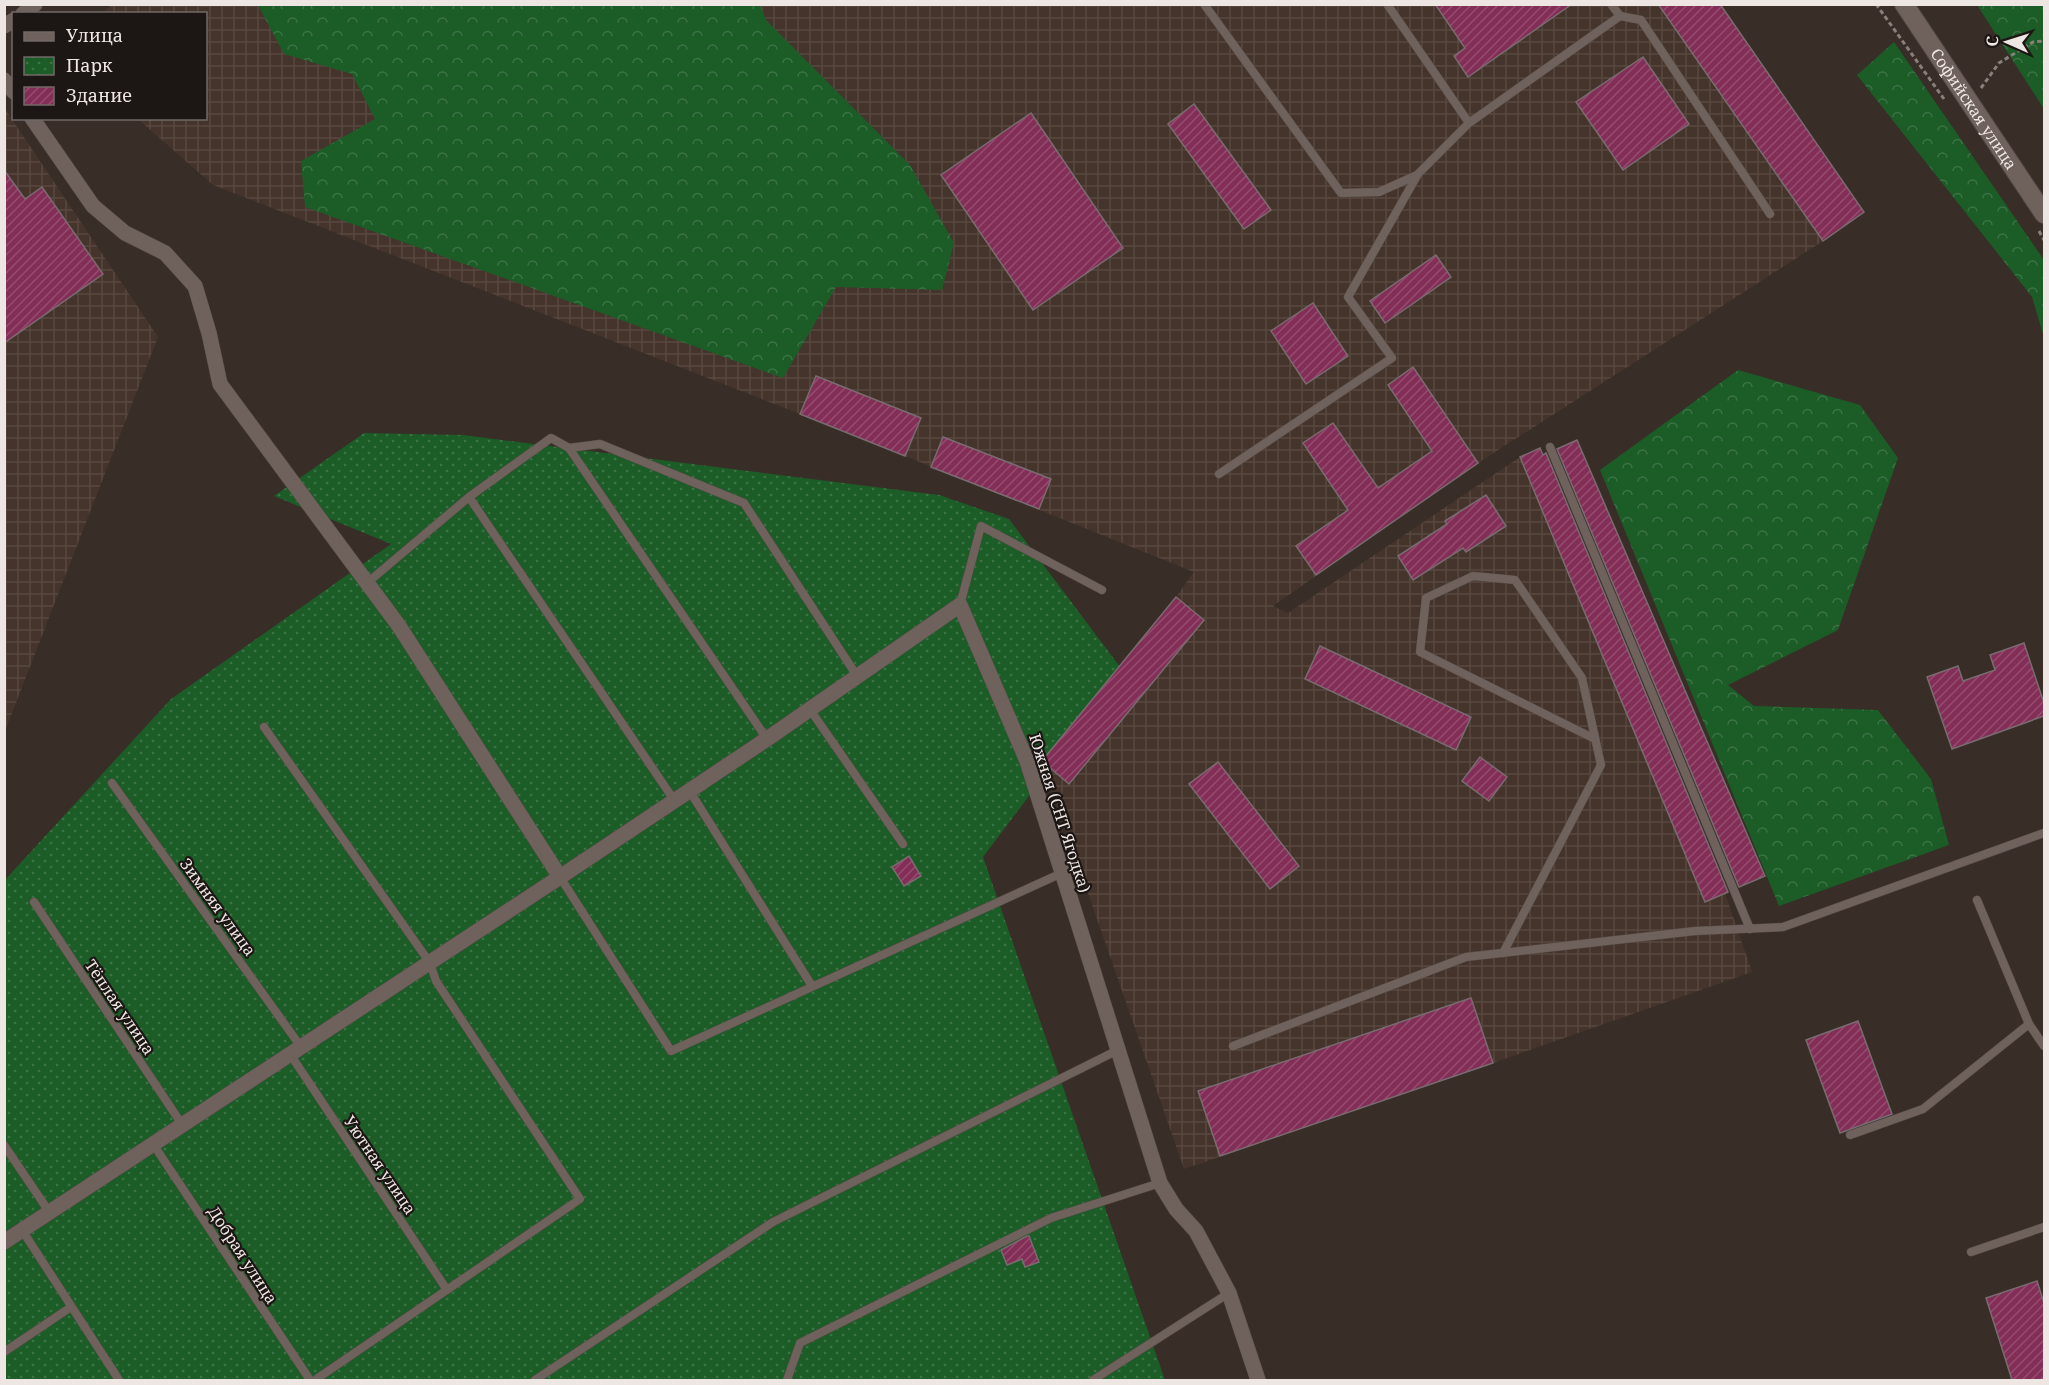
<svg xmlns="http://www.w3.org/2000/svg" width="2049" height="1385" viewBox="0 0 2049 1385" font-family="'Noto Serif',serif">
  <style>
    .industrial { fill: url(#industrial-grid) }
    .forest { fill: url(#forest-crowns) }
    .park { fill: url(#park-dots) }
    .building { fill: url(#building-hatch); stroke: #796b70; stroke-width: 1.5 }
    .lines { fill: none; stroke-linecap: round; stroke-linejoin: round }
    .lane-casing { stroke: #554b47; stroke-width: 9 }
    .street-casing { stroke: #554b47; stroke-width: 16 }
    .secondary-casing { stroke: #554b47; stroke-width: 20 }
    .path { stroke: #897f7b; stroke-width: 3; stroke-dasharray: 4.5 3; stroke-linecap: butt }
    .lane { stroke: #6f625c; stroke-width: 8 }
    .street { stroke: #6f625c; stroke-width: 15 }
    .secondary { stroke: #6f625c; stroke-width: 18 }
    .labels { text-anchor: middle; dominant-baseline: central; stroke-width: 4.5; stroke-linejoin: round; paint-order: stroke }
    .street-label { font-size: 16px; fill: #eee6e3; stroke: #1c1614 }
  </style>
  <defs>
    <pattern id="industrial-grid" width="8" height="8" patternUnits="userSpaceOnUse" patternTransform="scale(1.5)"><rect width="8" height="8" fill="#45342b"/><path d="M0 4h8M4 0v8" fill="none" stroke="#57483f"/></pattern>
    <pattern id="forest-crowns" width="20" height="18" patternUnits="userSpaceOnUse" patternTransform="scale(1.5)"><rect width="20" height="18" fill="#1b5c27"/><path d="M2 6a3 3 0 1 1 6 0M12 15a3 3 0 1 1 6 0" fill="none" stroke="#3c7346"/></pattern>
    <pattern id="park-dots" width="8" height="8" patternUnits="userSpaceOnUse" patternTransform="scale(1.5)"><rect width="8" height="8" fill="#1b5c27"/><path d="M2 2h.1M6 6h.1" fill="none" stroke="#3c7346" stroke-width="1.8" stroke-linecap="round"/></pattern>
    <pattern id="building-hatch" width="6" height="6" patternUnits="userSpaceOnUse" patternTransform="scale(1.5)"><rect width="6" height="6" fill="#832e57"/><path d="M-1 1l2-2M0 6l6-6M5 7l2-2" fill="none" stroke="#954c6f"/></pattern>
  </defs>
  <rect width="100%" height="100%" fill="#382d27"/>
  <g class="industrial">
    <path d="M113,4L1720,5L1864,212L1823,241L1478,463L1273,606L1288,613L1520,457L1705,901L1725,893L1752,972L1493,1063L1184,1169L1042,761L1176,597L1194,572L800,414L213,185L138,119L206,118V14H100Z"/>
    <path d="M5,109L158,337L5,731Z"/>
  </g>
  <g class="forest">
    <path d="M258,5H760L766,20L910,165L954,243L942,290L836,287L783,378L305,207L301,161L375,119L352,74L284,54Z"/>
    <path d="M1977,5H2044V109Z"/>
    <path d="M1894,42L2044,260V337L2032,297L1857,75Z"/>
    <path d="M1738,370L1860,405L1898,458L1838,630L1728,685L1754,706L1878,710L1931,779L1949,845L1779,906L1600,470Z"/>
  </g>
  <path class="park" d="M364,433L463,435L939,495L1009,519L1123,671L983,857L1165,1380H5L4,881L171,699L391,544L274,496Z"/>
  <g class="building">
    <path d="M1435,4H1572L1468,77L1454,56L1465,48Z"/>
    <path d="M1658,4H1720L1864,212L1823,241Z"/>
    <path d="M1643,57L1689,124L1623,170L1576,102Z"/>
    <path d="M1194,104L1271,210L1244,229L1168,124Z"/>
    <path d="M1031,113L1123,248L1033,310L941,175Z"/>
    <path d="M4,170L25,199L42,187L103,274L4,343Z"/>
    <path d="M1436,255L1451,277L1385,323L1370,301Z"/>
    <path d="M1313,303L1348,356L1306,384L1271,331Z"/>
    <path d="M1413,367L1478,463L1316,575L1296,546L1348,510L1303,443L1333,423L1378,488L1432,451L1388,385Z"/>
    <path d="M816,376L921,418L905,456L800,414Z"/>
    <path d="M943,437L1051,479L1039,509L931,467Z"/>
    <path d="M1577,440L1765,876L1739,887L1557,449Z"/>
    <path d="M1540,448L1543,455L1546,453L1728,892L1705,902L1520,457Z"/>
    <path d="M1486,495L1506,526L1466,552L1463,548L1413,580L1398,556L1447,524L1445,521Z"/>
    <path d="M1176,597L1204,620L1069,784L1042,761Z"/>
    <path d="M2024,643L2044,703V716L1952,749L1927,677L1958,666L1963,681L1995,670L1990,655Z"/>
    <path d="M1320,646L1471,717L1456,750L1305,679Z"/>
    <path d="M1480,757L1507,777L1489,801L1462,781Z"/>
    <path d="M1218,762L1299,866L1270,889L1189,784Z"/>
    <path d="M909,856L921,876L904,886L892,867Z"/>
    <path d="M1471,998L1493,1063L1220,1156L1198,1091Z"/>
    <path d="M1858,1021L1892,1114L1840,1133L1806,1040Z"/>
    <path d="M1027,1236H1029L1039,1262L1025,1267L1022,1259L1007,1265L1001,1250Z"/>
    <path d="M2037,1281L2044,1303V1380H2012L1986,1298Z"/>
  </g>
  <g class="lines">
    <defs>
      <g id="lane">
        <path d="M1204,4L1341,193L1379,192L1417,175"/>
        <path d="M1387,4L1469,123L1620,16L1611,4"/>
        <path d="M1620,16L1641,20L1770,214"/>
        <path d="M1550,447L1750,929"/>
        <path d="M569,448L600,444L744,503L857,676"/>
        <path d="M1219,474L1392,358L1348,297L1418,174L1469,123"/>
        <path d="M469,497L674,800"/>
        <path d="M367,583L469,497L551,438L569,448L767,739"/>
        <path d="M960,605L981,526L1102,590"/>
        <path d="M809,708L903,844"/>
        <path d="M264,727L430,963L436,981L580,1199L315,1380"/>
        <path d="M112,783L301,1047"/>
        <path d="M689,790L812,986"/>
        <path d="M560,877L671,1051L1062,873"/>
        <path d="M1977,900L2029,1024L2044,1046"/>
        <path d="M34,902L183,1126"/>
        <path d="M1503,953L1601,765L1582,678L1515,580L1473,576L1426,598L1420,652L1595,739"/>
        <path d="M1233,1046L1466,957L1695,931L1783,927L2044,833"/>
        <path d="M290,1054L447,1290"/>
        <path d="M1850,1135L1923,1109L2029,1024"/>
        <path d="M153,1144L310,1380"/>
        <path d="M4,1145L50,1213"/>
        <path d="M22,1230L119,1380"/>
        <path d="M1971,1252L2044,1227"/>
        <path d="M4,1352L71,1307"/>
        <path d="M535,1380L773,1222L1118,1050"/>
        <path d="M787,1380L800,1343L1051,1218L1160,1183"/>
        <path d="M1093,1380L1229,1293"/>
      </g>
      <g id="street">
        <path d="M23,14L35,4"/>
        <path d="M4,26L14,20"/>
        <path d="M4,80L14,92"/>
        <path d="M32,118L93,206L125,233L165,253L195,286L209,333L220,384L399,626L560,877"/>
        <path d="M4,1242L560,877L767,739L960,605L1027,761L1160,1183L1176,1209L1196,1231L1229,1293L1258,1380"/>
      </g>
      <g id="secondary">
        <path id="s1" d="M1904,4L2044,214"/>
      </g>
    </defs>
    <use href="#lane" class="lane-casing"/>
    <use href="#street" class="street-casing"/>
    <use href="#secondary" class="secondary-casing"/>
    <g class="path">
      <path d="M1876,4L1944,99"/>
      <path d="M1981,88L1999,63L2033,42L2044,41"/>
      <path d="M2039,231L2044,240"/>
    </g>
    <use href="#lane" class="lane"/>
    <use href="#street" class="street"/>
    <use href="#secondary" class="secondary"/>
  </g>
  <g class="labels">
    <g class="street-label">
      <text stroke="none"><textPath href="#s1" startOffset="126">Софийская улица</textPath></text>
      <text transform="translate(1060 813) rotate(72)">Южная (СНТ Ягодка)</text>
      <text transform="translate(218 907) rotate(54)">Зимняя улица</text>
      <text transform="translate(120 1007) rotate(56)">Тёплая улица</text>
      <text transform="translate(380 1165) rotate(56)">Уютная улица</text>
      <text transform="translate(243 1255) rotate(57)">Добрая улица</text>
    </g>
  </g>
  <rect width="2049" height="1385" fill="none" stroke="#eee6e3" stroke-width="12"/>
  <rect x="12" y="12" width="195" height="108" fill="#1c1614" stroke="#706967" stroke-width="1.5"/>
  <rect x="24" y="32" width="30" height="9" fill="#6f625c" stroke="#706967" stroke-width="1.5"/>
  <text x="66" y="42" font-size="18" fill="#eee6e3">Улица</text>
  <rect x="24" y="57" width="30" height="18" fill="url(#park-dots)" stroke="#706967" stroke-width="1.5"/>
  <text x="66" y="72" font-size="18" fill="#eee6e3">Парк</text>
  <rect x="24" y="87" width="30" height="18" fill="url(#building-hatch)" stroke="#706967" stroke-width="1.5"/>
  <text x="66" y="102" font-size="18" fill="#eee6e3">Здание</text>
  <g transform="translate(2007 42) rotate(273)" stroke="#1c1614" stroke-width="4.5" paint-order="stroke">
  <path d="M0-4.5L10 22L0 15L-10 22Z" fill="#eee6e3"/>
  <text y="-9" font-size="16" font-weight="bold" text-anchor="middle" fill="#eee6e3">С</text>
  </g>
</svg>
